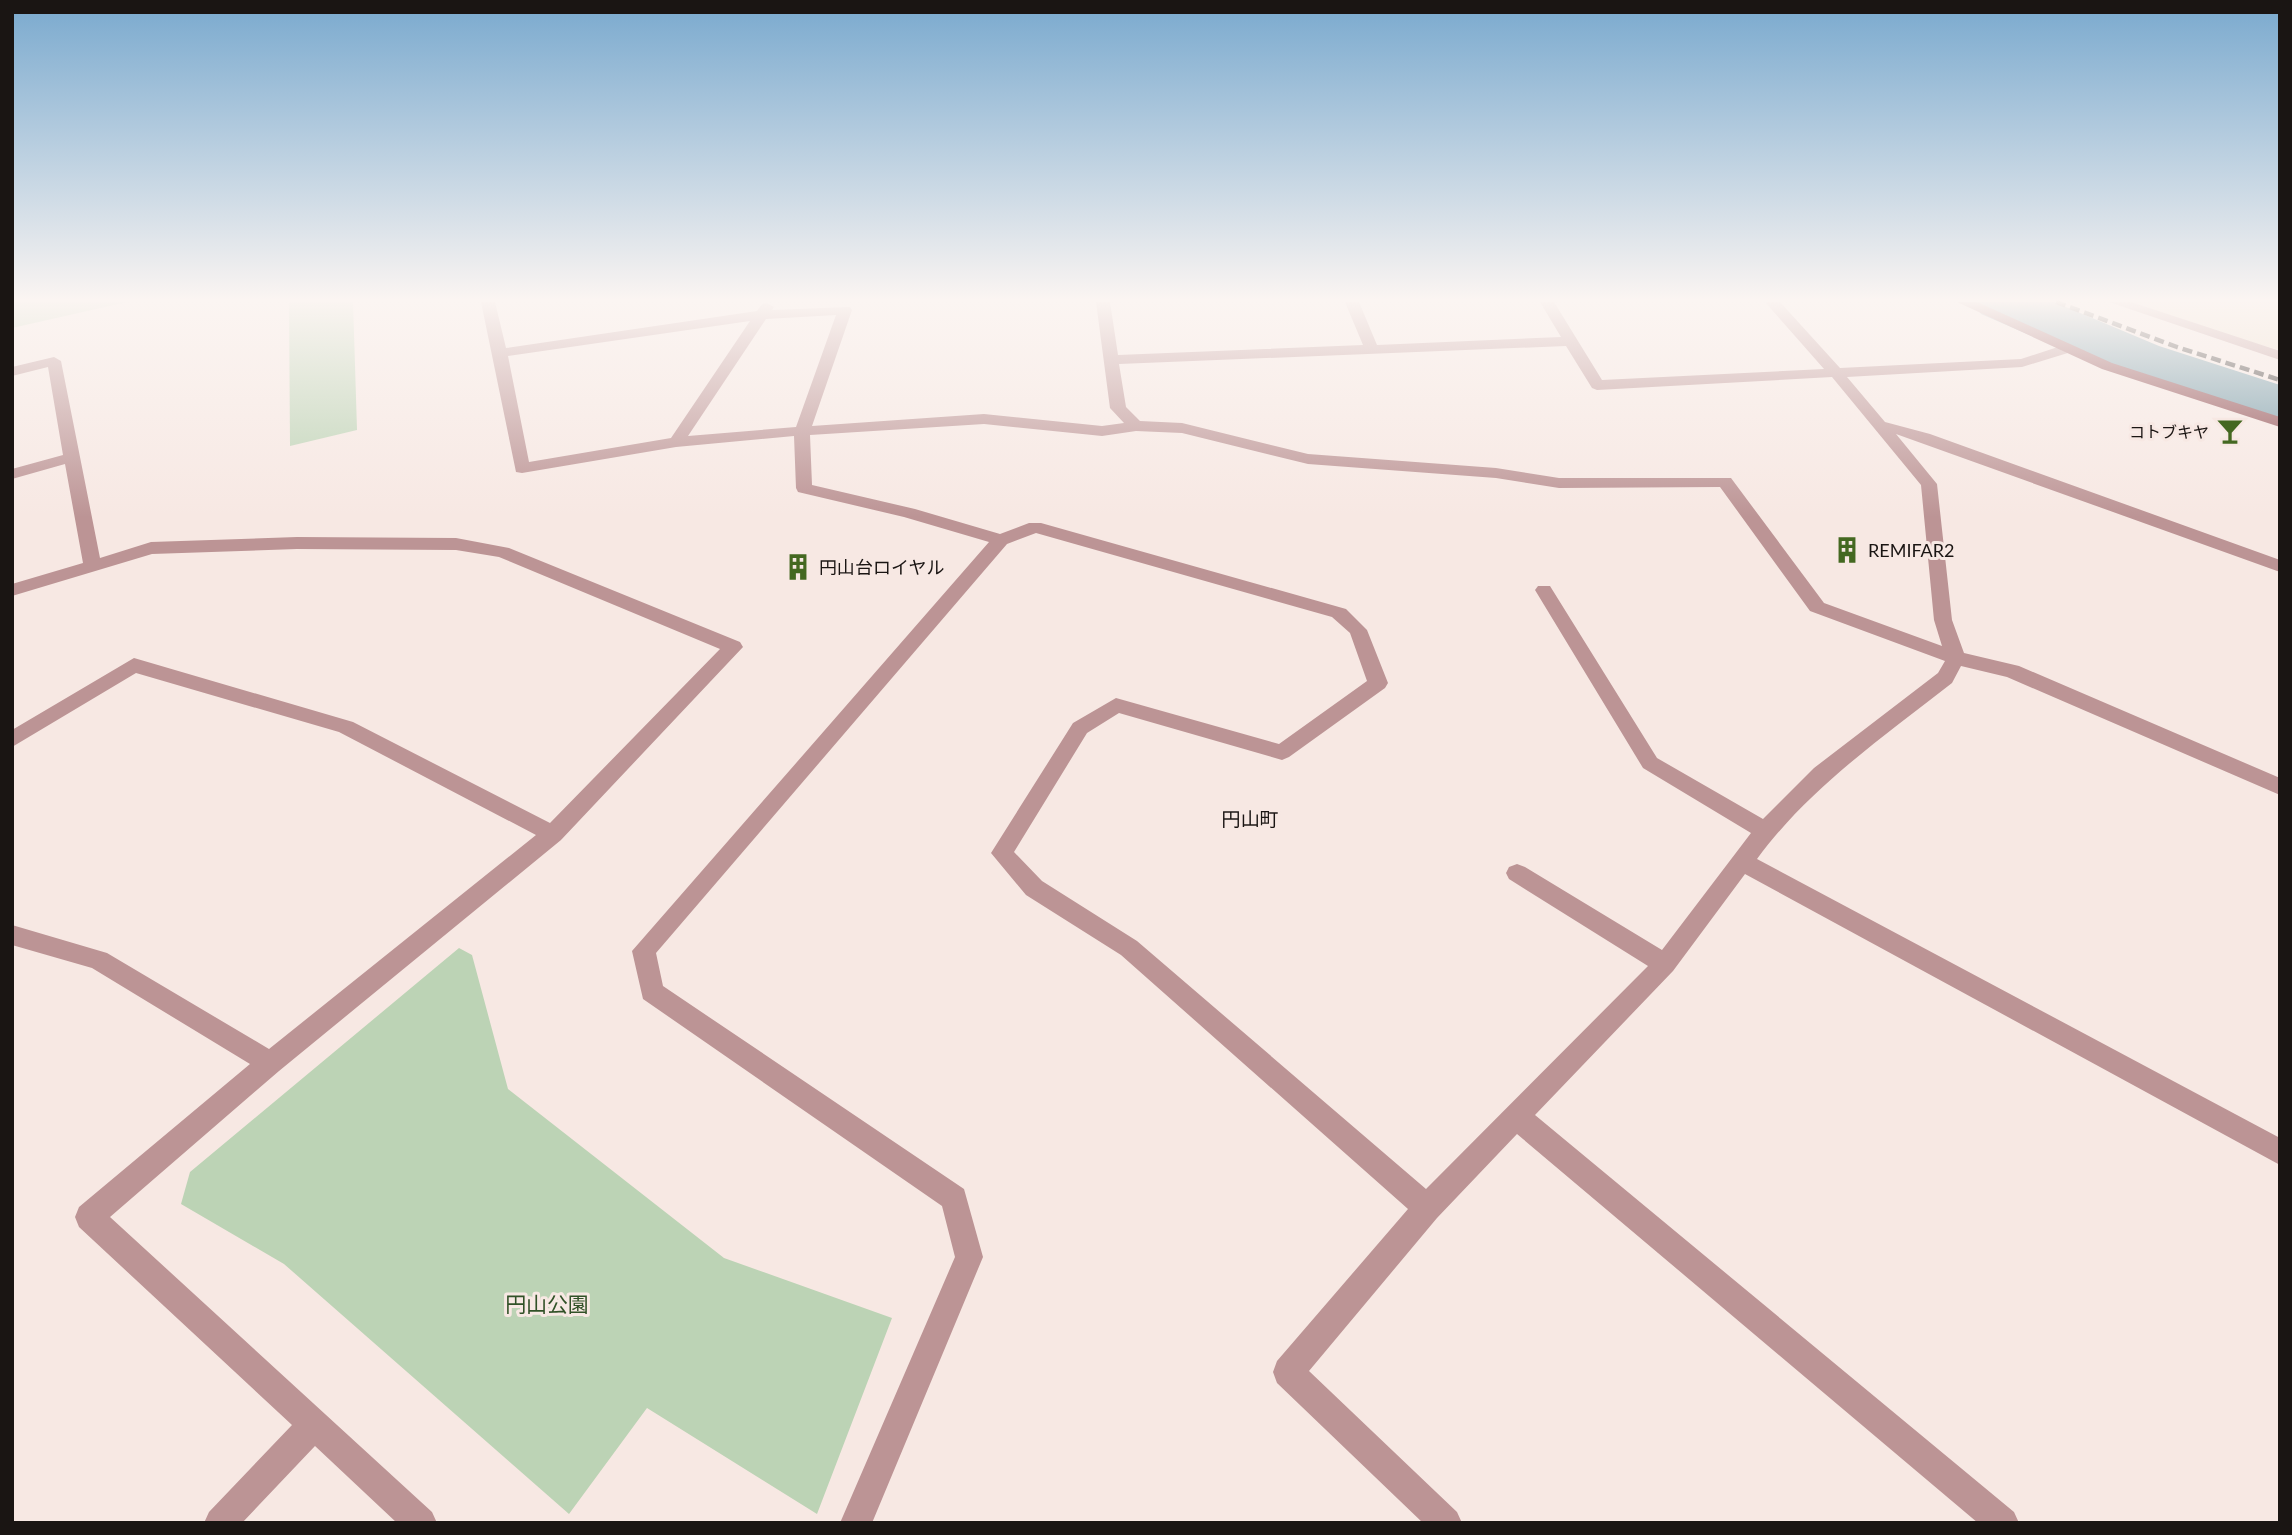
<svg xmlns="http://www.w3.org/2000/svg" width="2292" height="1535" viewBox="0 0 2292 1535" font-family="Lato,'Noto Sans JP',sans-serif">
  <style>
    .education { fill: #eee0cc }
    .green { fill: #bcd3b5 }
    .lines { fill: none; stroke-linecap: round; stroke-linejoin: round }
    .river { fill: #7299a7; fill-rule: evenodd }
    .minor { fill: #bc9495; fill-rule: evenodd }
    .major { fill: #8d494e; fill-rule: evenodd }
    .rail { stroke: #37312f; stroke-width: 4.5; stroke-dasharray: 10 5; stroke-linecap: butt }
    .labels { text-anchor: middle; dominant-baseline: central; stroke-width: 6; stroke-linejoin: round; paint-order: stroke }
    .far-poi-label { font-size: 16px; fill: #1a1513; stroke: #f7e8e3; text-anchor: end }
    .poi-label { font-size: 18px; fill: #1a1513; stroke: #f7e8e3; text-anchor: start }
    .neighbourhood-label { font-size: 19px; fill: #1a1513; stroke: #f7e8e3 }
    .near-park-label { font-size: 21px; fill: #315127; stroke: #f7e8e3 }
  </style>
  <rect width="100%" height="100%" fill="#f7e8e3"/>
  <path class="education" d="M2131,302H2280V350L2237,338Z"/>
  <g class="green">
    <path d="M12,302H127L12,328Z"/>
    <path d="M289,302H353L357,430L290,446Z"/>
    <path d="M459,948L472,955L508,1089L724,1258L892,1318L817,1514L647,1408L569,1514L284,1264L181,1204L190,1172Z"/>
  </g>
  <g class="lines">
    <path class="river" d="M1973,302H2054L2159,346L2280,385V425L2115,372L1981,314Z"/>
    <g class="minor">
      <path d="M481,302H495L506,348L757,311L762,304L767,303L774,307L772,310L850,307L852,310L812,426L984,414L1102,426L1124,423L1110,408L1096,302H1110L1118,355L1363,345L1345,302H1359L1377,345L1561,337L1540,302H1554L1602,380L1824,369L1765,302H1780L1840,368L2021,359L2061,346H2071L2073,349L2071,352L2022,367L1847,377L1885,422L1930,434L2280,560V572L1896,434L1937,484L1952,620L1964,653L2019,666L2280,778V795L2007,677L1961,666L1952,683C1883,737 1809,788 1757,859L2280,1138V1165L1745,874L1673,971L1535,1115L2014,1512L2019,1523H1978L1517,1134L1437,1218L1309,1371L1457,1512L1462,1523H1423L1277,1383L1273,1372L1277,1361L1408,1209L1121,955L1026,895L991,853L1073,723L1116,698L1279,744L1367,681L1350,633L1332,617L1036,533L1007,544L656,953L663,986L964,1189L983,1257L872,1523H840L955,1257L942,1206L643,999L632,951L989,542L904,517L798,492L796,488L794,436L676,447L522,473L516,472ZM836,315L796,427L688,436L766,319ZM750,321L671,438L529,462L508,356ZM1566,346L1592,388L1597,390L1832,377L1921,485L1934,620L1942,646L1824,603L1731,478H1559L1496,468L1308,454L1182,423L1140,421L1126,407L1119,364ZM984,424L1102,436L1136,431L1182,433L1308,464L1496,478L1559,488L1720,487L1810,611L1945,661L1938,673L1814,768L1763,819L1657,758L1550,586H1538L1535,590L1643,768L1751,833L1662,950L1525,867L1517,864L1509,867L1506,873L1509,879L1648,966L1426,1189L1137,941L1042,881L1014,852L1087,733L1119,713L1282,760L1289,757L1385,688L1388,683L1367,630L1346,609L1041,523H1029L1000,534L915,509L812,485L810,435Z"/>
      <path d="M2109,302H2131L2280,351V360Z"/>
      <path d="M54,357L61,361L100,558L151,542L297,537L456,538L509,548L740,642L743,647L561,840L279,1071L110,1217L432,1512L437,1523H397L315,1446L242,1523H204L209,1512L292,1425L79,1227L75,1217L79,1207L250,1064L92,968L12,945V925L107,953L269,1049L536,835L339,732L136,673L12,747V730L134,658L353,722L550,823L720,649L499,557L456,550L297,549L152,554L12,596V584L83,563L65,464L12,479V469L63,455L48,367L12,376V367Z"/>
    </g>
    <path class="major" d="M1957,302H1977L2112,363L2280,417V427L2102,369Z"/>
    <path class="rail" d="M2056,302L2177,347L2280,380"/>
  </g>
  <linearGradient id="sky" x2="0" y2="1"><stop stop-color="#79a9ce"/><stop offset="0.58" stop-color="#fbf5f2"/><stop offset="1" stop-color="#fbf5f2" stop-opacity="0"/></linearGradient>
  <rect width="2292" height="517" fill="url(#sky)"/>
  <defs>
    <symbol id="bar-bare" viewBox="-9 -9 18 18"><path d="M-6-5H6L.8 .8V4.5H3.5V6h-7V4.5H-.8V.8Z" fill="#446821" stroke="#f7e8e3" stroke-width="2.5" paint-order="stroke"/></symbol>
    <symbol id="building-bare" viewBox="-9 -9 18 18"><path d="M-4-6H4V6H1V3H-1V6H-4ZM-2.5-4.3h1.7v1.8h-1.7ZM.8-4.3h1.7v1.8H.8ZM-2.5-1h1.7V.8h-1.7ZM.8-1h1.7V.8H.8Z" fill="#446821" stroke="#f7e8e3" stroke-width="2.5" paint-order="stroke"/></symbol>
  </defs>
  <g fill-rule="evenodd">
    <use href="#bar-bare" x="2211" y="412" width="38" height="38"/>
    <use href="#building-bare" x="1828" y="531" width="38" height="38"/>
    <use href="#building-bare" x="779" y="548" width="38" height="38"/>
  </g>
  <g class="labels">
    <g class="far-poi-label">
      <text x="2209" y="431">コトブキヤ</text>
    </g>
    <g class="poi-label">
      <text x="1868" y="550">REMIFAR2</text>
      <text x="819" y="567">円山台ロイヤル</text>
    </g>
    <g class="neighbourhood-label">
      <text x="1250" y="818">円山町</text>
    </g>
    <g class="near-park-label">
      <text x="547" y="1303">円山公園</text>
    </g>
  </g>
  <rect width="2292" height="1535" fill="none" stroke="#1a1513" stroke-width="28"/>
</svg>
